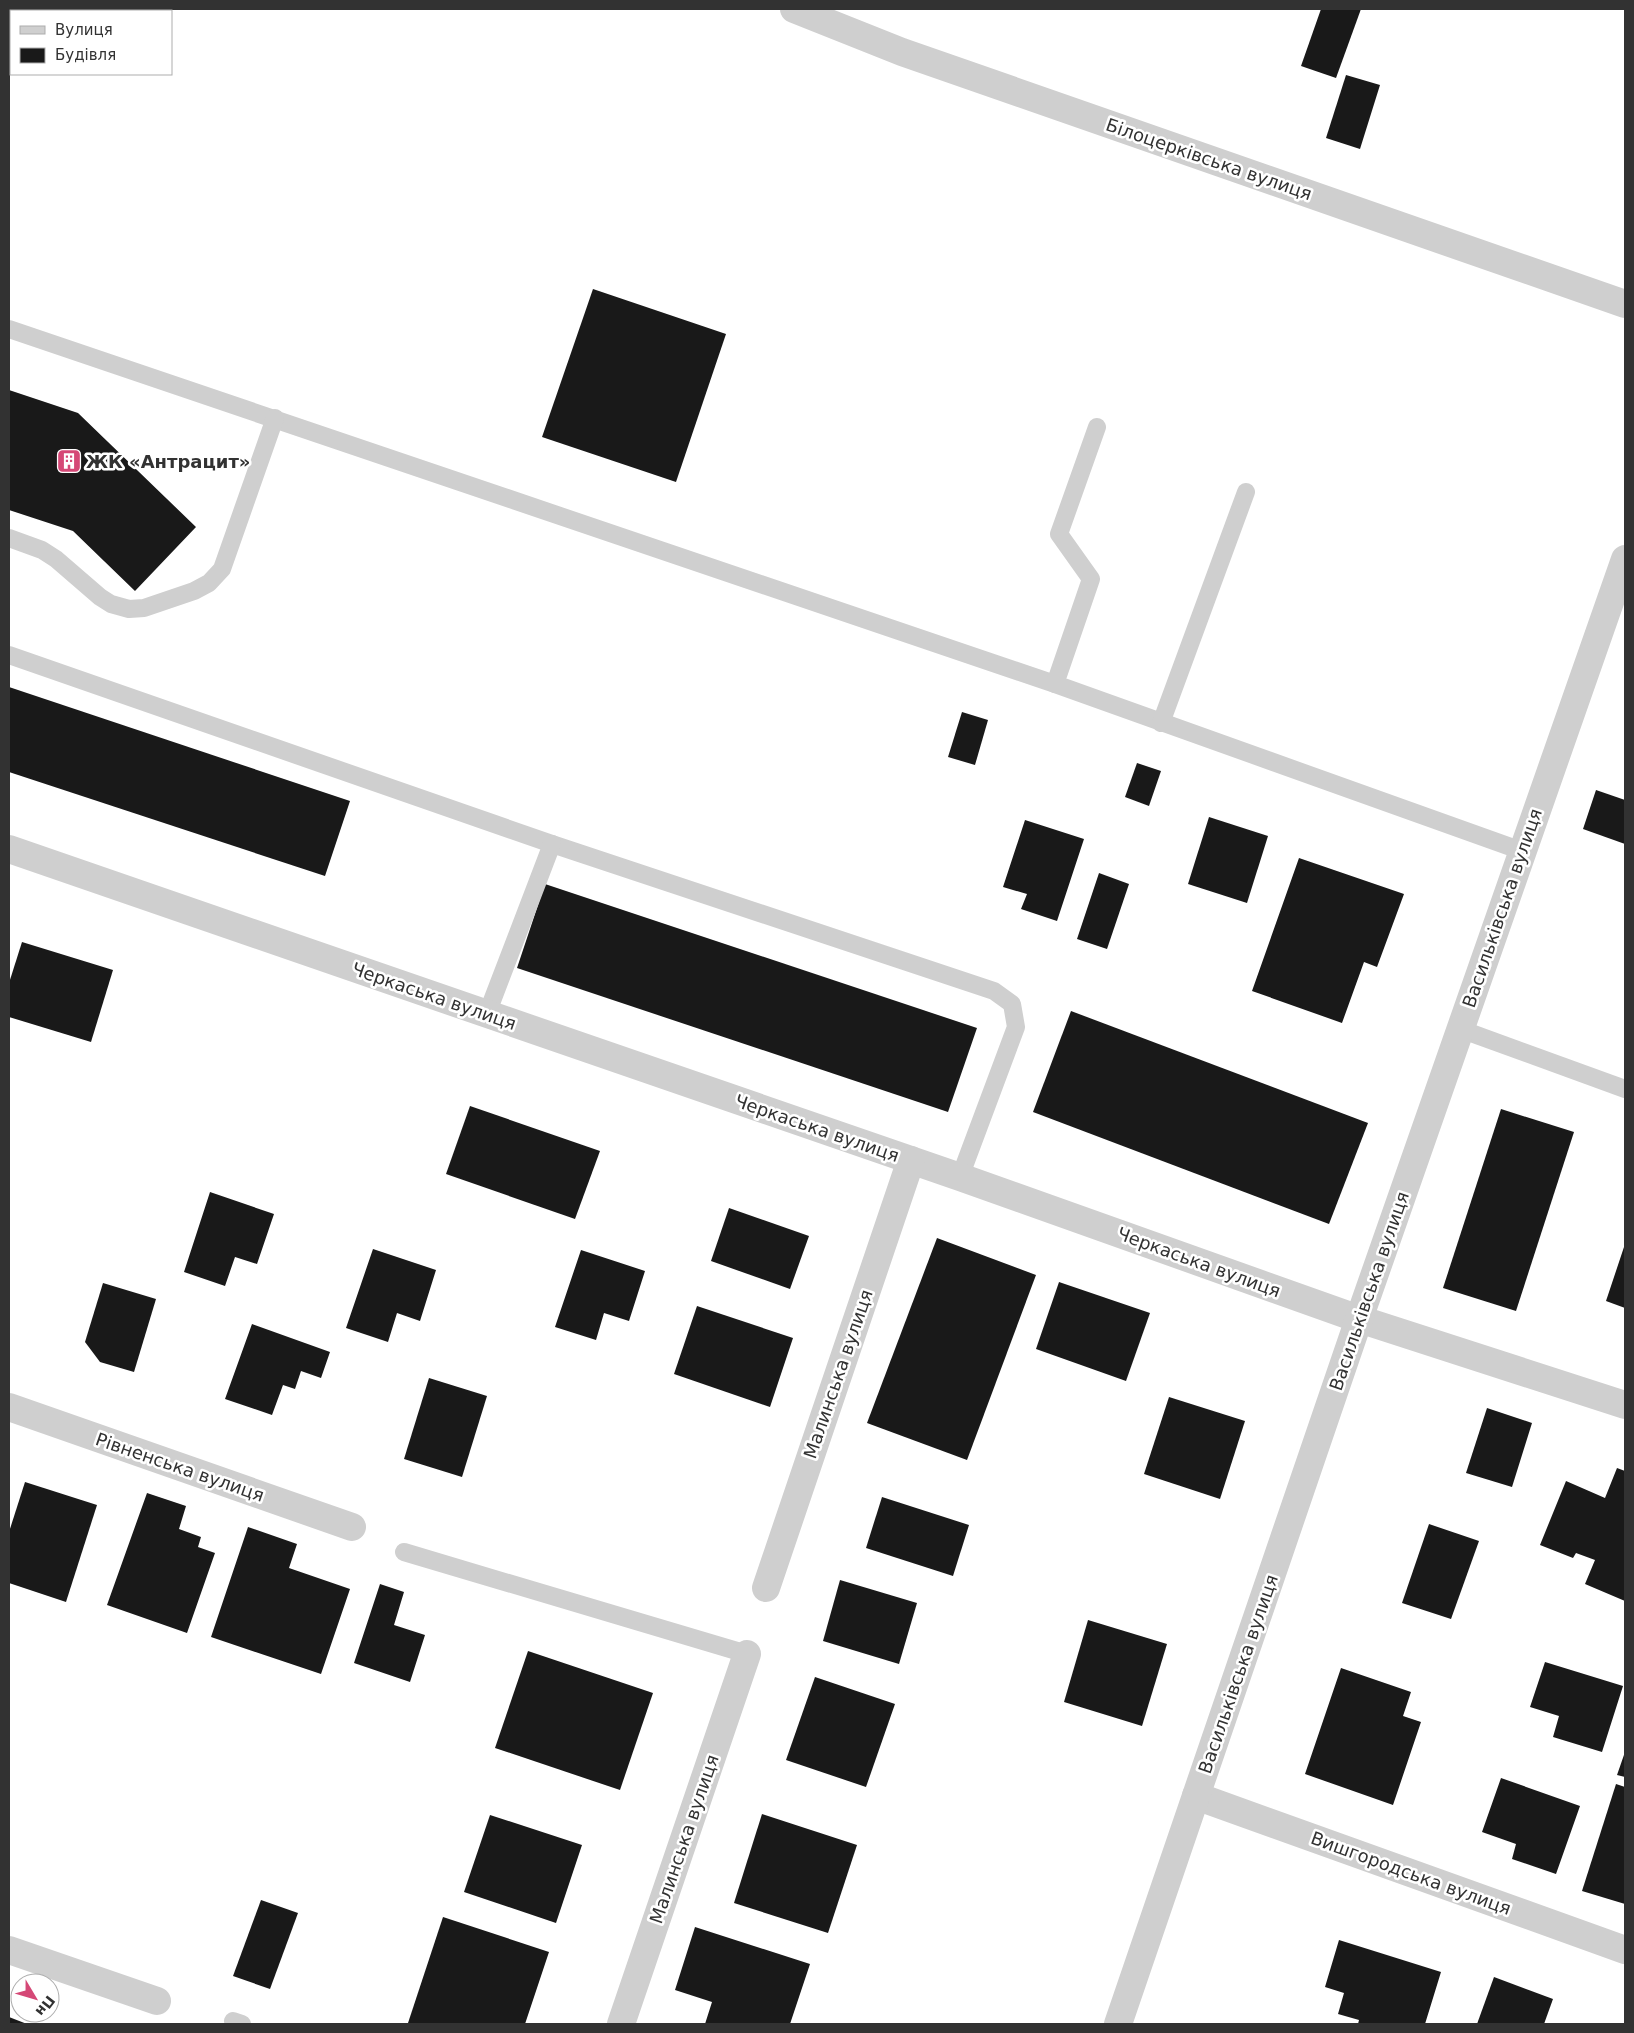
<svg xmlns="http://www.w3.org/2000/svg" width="1634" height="2033" viewBox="0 0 1634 2033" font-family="'DejaVu Sans',sans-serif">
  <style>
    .building { fill: #191919 }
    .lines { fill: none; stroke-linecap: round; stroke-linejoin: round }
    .lane { stroke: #cfcfcf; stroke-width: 18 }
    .street { stroke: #cfcfcf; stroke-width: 28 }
    .labels { text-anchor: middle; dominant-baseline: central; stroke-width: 5; stroke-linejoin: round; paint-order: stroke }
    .street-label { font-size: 18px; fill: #323232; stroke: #fff }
    .poi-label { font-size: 18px; font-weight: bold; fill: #323232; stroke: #fff; text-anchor: start }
  </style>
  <rect width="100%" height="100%" fill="#fff"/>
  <g class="building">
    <path d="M1321,9H1361L1336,78L1301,66Z"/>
    <path d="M1346,75L1380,85L1360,149L1326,138Z"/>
    <path d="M593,289L726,334L676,482L542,437Z"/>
    <path d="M9,390L78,413L196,527L135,591L73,531L9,510Z"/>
    <path d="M9,687L350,801L325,876L9,772Z"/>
    <path d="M962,712L988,720L975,765L948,757Z"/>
    <path d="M1137,763L1161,771L1149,806L1125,797Z"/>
    <path d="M1596,790L1625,800V844L1583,829Z"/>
    <path d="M1209,817L1268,836L1247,903L1188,884Z"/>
    <path d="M1025,820L1084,839L1057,921L1021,909L1027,894L1003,887Z"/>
    <path d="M1299,858L1404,894L1377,967L1364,962L1342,1023L1252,991Z"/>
    <path d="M1099,873L1129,884L1107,949L1077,939Z"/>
    <path d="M545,884L977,1028L948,1112L517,968Z"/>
    <path d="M22,942L113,970L91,1042L9,1017V983Z"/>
    <path d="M1071,1011L1368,1123L1329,1224L1033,1112Z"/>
    <path d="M470,1106L600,1151L575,1219L446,1174Z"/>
    <path d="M1501,1109L1574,1132L1516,1311L1443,1288Z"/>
    <path d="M210,1192L274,1214L257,1264L235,1257L225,1286L184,1272Z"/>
    <path d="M729,1208L809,1236L790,1289L711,1261Z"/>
    <path d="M937,1238L1036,1275L967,1460L867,1423Z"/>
    <path d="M1625,1244V1308L1606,1301Z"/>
    <path d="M373,1249L436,1270L420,1321L397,1313L388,1342L346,1328Z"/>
    <path d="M581,1250L645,1271L629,1321L604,1313L596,1340L555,1327Z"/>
    <path d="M1059,1282L1150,1313L1126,1381L1036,1349Z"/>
    <path d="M103,1283L156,1299L134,1372L100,1362L85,1342Z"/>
    <path d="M697,1306L793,1338L770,1407L674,1374Z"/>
    <path d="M252,1324L330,1352L321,1378L301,1371L295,1389L283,1385L272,1415L225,1399Z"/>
    <path d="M429,1378L487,1396L462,1477L404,1459Z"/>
    <path d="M1169,1397L1245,1421L1220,1499L1144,1474Z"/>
    <path d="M1487,1408L1532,1423L1512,1487L1466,1473Z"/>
    <path d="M1617,1468L1625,1471V1601L1585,1584L1595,1560L1576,1553L1573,1558L1540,1545L1566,1481L1605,1498Z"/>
    <path d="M25,1482L97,1505L66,1602L9,1583V1532Z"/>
    <path d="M147,1493L186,1506L179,1529L201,1537L198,1547L215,1553L187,1633L107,1605Z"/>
    <path d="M882,1497L969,1525L953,1576L866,1548Z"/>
    <path d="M1429,1524L1479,1541L1451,1619L1402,1603Z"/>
    <path d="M248,1527L297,1544L289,1568L350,1589L321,1674L211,1637Z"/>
    <path d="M840,1580L917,1603L899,1664L823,1641Z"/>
    <path d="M380,1584L404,1592L394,1625L425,1635L410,1682L354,1663Z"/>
    <path d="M1088,1620L1167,1644L1142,1726L1064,1702Z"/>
    <path d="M528,1651L653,1693L620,1790L495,1748Z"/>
    <path d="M1545,1662L1623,1686L1602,1752L1553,1737L1559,1716L1530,1707Z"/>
    <path d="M1341,1668L1411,1692L1403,1716L1421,1722L1393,1805L1305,1774Z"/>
    <path d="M815,1677L895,1704L866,1787L786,1760Z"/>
    <path d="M1625,1752V1777L1617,1775Z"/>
    <path d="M1501,1778L1580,1806L1556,1874L1512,1859L1516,1844L1482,1832Z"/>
    <path d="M1616,1784L1625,1787V1904L1582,1891Z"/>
    <path d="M762,1814L857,1845L828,1933L734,1903Z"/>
    <path d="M490,1815L582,1845L556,1923L464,1892Z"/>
    <path d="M261,1900L298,1913L270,1989L233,1976Z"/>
    <path d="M443,1917L549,1952L525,2024H412L408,2023Z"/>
    <path d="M695,1927L810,1964L790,2024H705L712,2002L675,1990Z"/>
    <path d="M1339,1940L1441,1972L1425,2024H1358L1359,2020L1338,2014L1344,1993L1325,1987Z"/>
    <path d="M1494,1977L1553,1999L1544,2024H1477Z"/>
    <path d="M9,2017L27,2024H9Z"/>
  </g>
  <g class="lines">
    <g class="lane">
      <path d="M9,329L1055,684"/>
      <path d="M1097,427L1059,534L1091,579L1055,684L1522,851"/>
      <path d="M9,538L42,550L56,559L100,597L111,604L129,609L144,608L194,591L209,583L222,569L275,418"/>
      <path d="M9,655L552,844L994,991L1012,1004L1016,1027L960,1177"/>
      <path d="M1161,723L1246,492"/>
      <path d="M487,1014L552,844"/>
      <path d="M1460,1029L1625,1089"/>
      <path d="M404,1552L747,1654"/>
      <path d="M233,2021L242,2024"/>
    </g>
    <g class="street">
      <path d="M794,9L902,52L1625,304"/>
      <path d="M9,10L13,11"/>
      <path d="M9,849L960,1177L1359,1319L1625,1405"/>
      <path d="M9,1407L352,1527"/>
      <path d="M766,1588L911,1160"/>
      <path d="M1196,1796L1625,1950"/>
      <path d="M9,1950L157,2001"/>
      <path d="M621,2024L747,1654"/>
      <path d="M1118,2024L1359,1319L1625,559"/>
    </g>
  </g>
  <defs>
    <symbol id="building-square" viewBox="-11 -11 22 22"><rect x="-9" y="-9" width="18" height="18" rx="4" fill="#d54876" stroke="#fff"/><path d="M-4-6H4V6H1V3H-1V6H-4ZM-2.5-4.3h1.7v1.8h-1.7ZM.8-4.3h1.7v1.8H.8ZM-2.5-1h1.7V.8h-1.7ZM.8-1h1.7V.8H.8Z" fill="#fff"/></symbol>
  </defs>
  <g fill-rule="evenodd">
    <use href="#building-square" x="55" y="447" width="28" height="28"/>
  </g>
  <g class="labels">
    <g class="street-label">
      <text transform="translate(1209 159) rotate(19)">Білоцерківська вулиця</text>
      <text transform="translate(1502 908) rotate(-71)">Васильківська вулиця</text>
      <text transform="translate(434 996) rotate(19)">Черкаська вулиця</text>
      <text transform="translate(817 1128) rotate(19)">Черкаська вулиця</text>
      <text transform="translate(1199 1262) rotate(20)">Черкаська вулиця</text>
      <text transform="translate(1369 1291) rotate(-71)">Васильківська вулиця</text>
      <text transform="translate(838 1374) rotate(-71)">Малинська вулиця</text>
      <text transform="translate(180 1467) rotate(19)">Рівненська вулиця</text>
      <text transform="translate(1238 1674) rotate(-71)">Васильківська вулиця</text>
      <text transform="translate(684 1839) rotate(-71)">Малинська вулиця</text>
      <text transform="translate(1411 1873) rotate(20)">Вишгородська вулиця</text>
    </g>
    <g class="poi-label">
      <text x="86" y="461">ЖК «Антрацит»</text>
    </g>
  </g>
  <rect width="1634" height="2033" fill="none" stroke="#323232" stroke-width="20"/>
  <rect x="10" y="10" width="162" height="65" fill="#ffffff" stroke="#adadad"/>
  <rect x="20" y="26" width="25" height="8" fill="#cfcfcf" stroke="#adadad"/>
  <text x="55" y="35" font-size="15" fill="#323232">Вулиця</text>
  <rect x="20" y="48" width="25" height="15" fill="#191919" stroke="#adadad"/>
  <text x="55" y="60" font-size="15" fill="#323232">Будівля</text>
  <g transform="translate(35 1998) rotate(128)"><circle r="24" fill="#ffffff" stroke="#adadad"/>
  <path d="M0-4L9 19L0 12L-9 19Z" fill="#d54876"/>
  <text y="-8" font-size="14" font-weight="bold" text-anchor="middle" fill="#323232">Пн</text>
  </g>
</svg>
